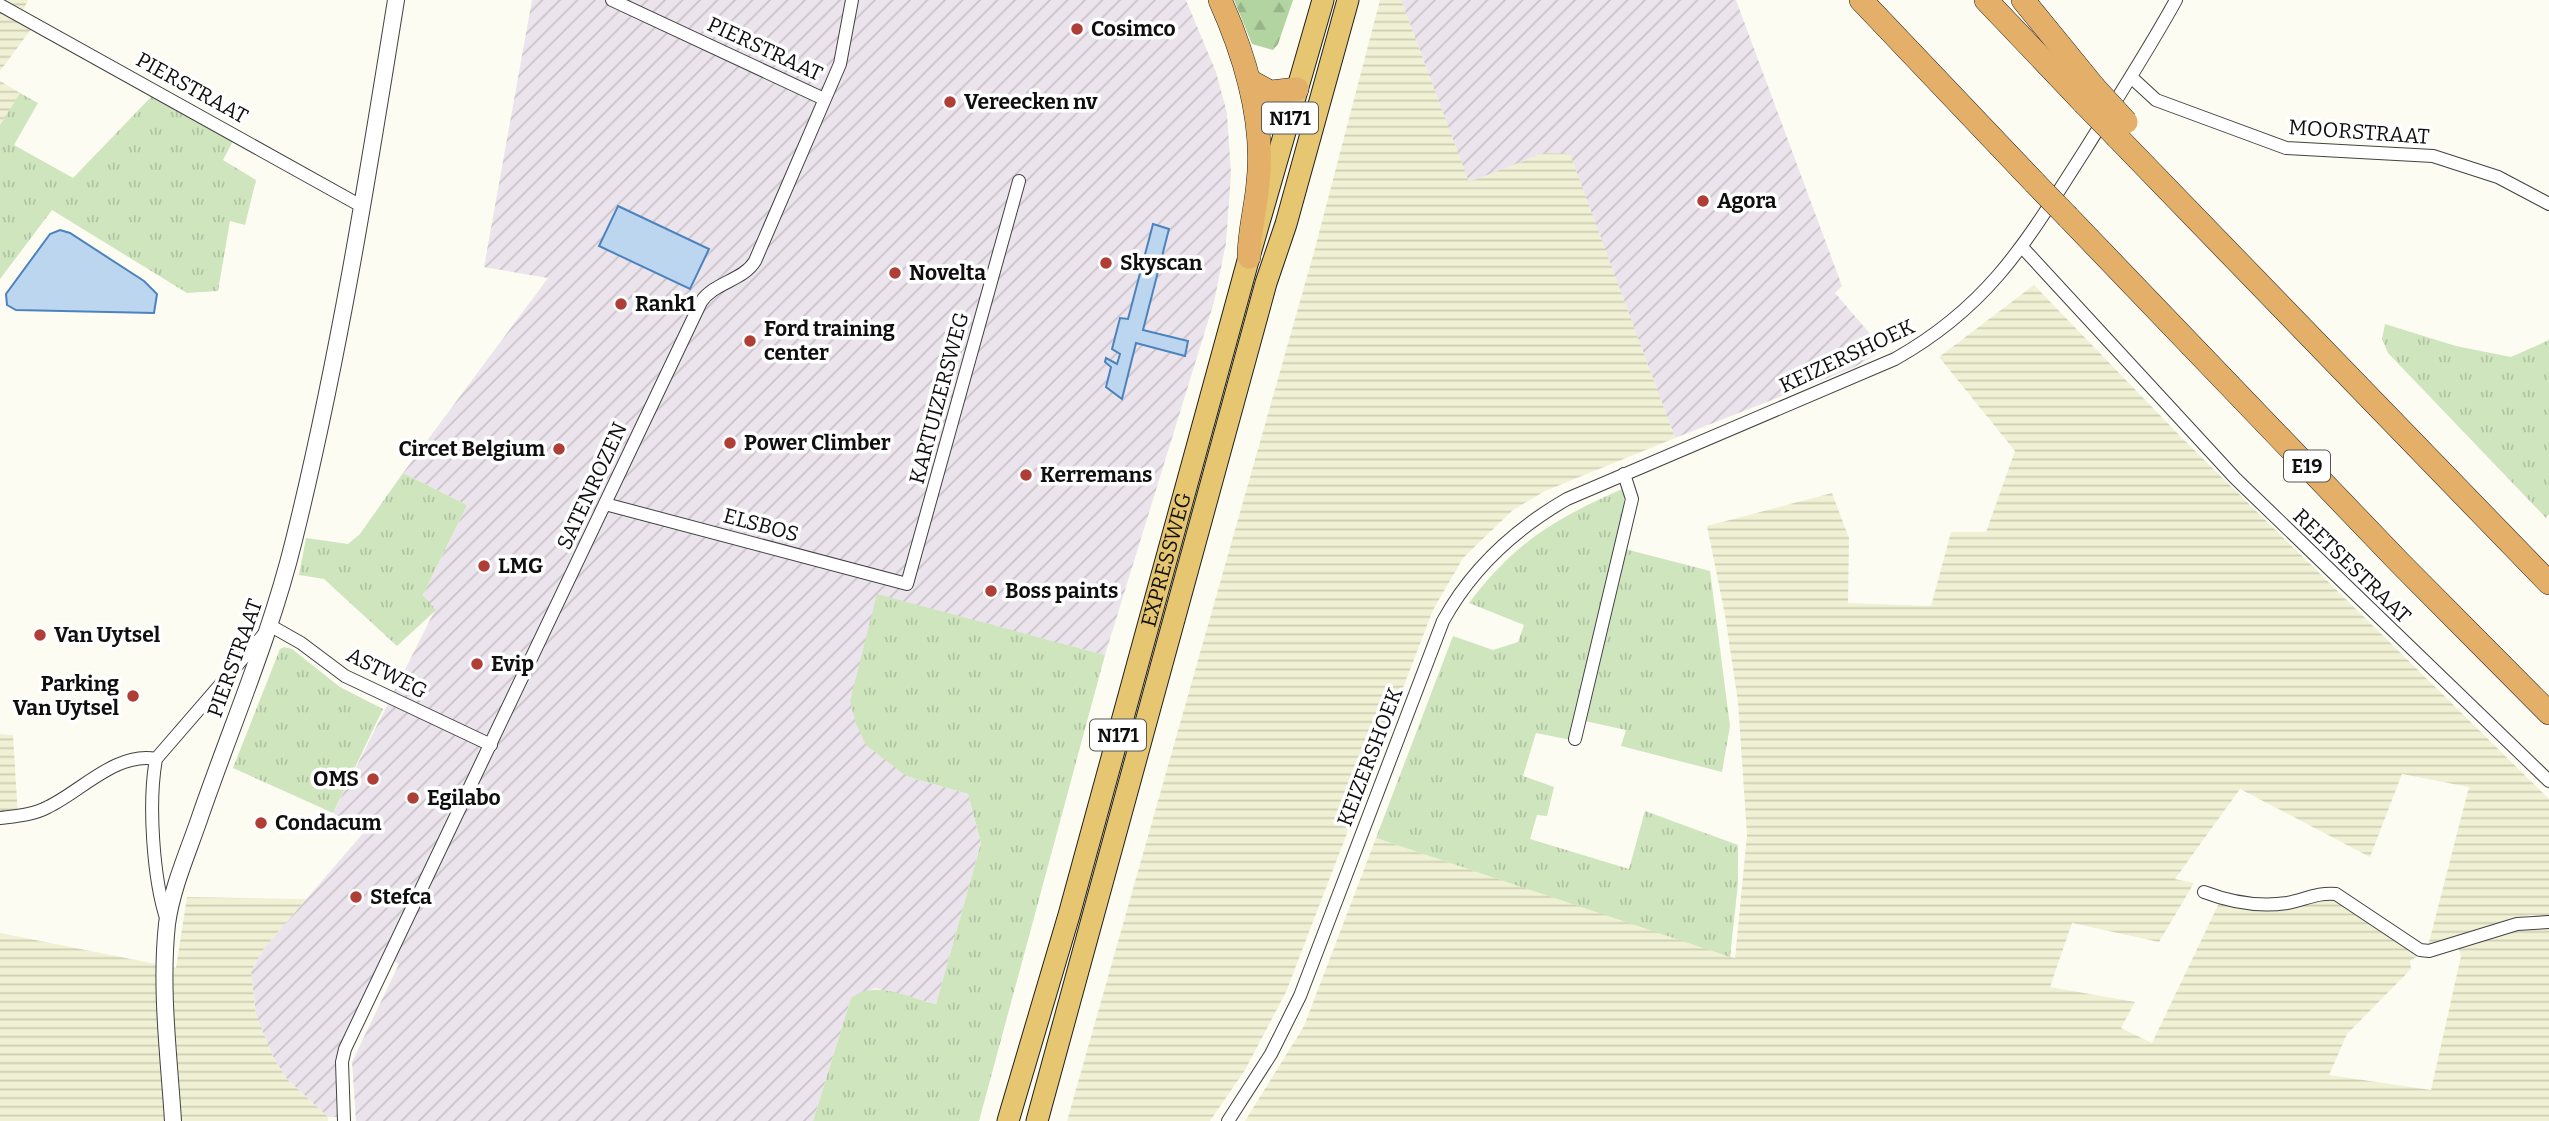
<svg xmlns="http://www.w3.org/2000/svg" width="2549" height="1121" viewBox="0 0 2549 1121" font-family="Bitter,serif">
  <style>
    .industrial { fill: url(#industrial-furrows) }
    .farmland { fill: url(#farmland-rules) }
    .grass { fill: url(#grass-tufts) }
    .forest { fill: url(#forest-firs) }
    .water { fill: #bcd6ef; stroke: #4b83be; stroke-width: 2 }
    .lines { fill: none; stroke-linecap: round; stroke-linejoin: round }
    .minor-casing { stroke: #424242; stroke-width: 14 }
    .tertiary-casing { stroke: #424242; stroke-width: 18 }
    .trunk-casing { stroke: #202020; stroke-width: 23 }
    .motorway-casing { stroke: #202020; stroke-width: 24 }
    .minor { stroke: #fff; stroke-width: 12 }
    .tertiary { stroke: #fff; stroke-width: 16 }
    .trunk { stroke: #e6c670; stroke-width: 21 }
    .motorway { stroke: #e4b069; stroke-width: 23 }
    .motorway-bridge-casing { stroke: #202020; stroke-width: 24; stroke-linecap: butt }
    .motorway-bridge { stroke: #e4b069; stroke-width: 23 }
    .poi-dot { fill: #af3e36; stroke: #fff; stroke-width: 2.5 }
    .labels { text-anchor: middle; dominant-baseline: central; stroke-width: 7; stroke-linejoin: round; paint-order: stroke }
    .shield { fill: #fff; stroke: #575757; stroke-width: 2 }
    .shield-label { font-size: 19px; font-weight: bold; fill: #0f0f0f }
    .poi-label { font-size: 21px; font-weight: bold; fill: #0f0f0f; stroke: #fff; text-anchor: start }
    .street-label { font-size: 21px; fill: #0f0f0f; stroke: #fff }
  </style>
  <defs>
    <pattern id="industrial-furrows" width="10" height="10" patternUnits="userSpaceOnUse" patternTransform="scale(1.75)"><rect width="10" height="10" fill="#ece4ec"/><path d="M-1 1l2-2M0 10L10 0M9 11l2-2" fill="none" stroke="#c9c2c9"/></pattern>
    <pattern id="farmland-rules" width="6" height="5" patternUnits="userSpaceOnUse" patternTransform="scale(1.75)"><rect width="6" height="5" fill="#f0f1d4"/><path d="M0 2.5h6" fill="none" stroke="#cdcdb5"/></pattern>
    <pattern id="grass-tufts" width="24" height="20" patternUnits="userSpaceOnUse" patternTransform="scale(1.75)"><rect width="24" height="20" fill="#cee5be"/><path d="M3 7l-1-3M5 7V3M7 7l1-3M15 17l-1-3M17 17v-4M19 17l1-3" fill="none" stroke="#b0c3a2"/></pattern>
    <pattern id="forest-firs" width="22" height="20" patternUnits="userSpaceOnUse" patternTransform="scale(1.75)"><rect width="22" height="20" fill="#b1d4a0"/><path d="M5 1l3.5 6h-7zM16 11l3.5 6h-7z" fill="#97b589"/></pattern>
  </defs>
  <rect width="100%" height="100%" fill="#fdfcf2"/>
  <g class="industrial">
    <path d="M532,0H1186L1216,72L1227,113L1231,174L1226,243L1214,302L1105,655L877,595L906,776L968,794L981,843L936,1004L875,988L851,998L813,1121H356L352,1062L399,964L383,956L337,1054V1117H328L287,1079L274,1059L256,1015L251,971L265,947L365,831L333,813L435,610L423,595L467,505L403,473L548,278L484,267Z"/>
    <path d="M1401,0H1736L1842,286L1835,293L1884,350L1853,368L1675,438L1570,155L1544,153L1469,183Z"/>
  </g>
  <g class="farmland">
    <path d="M0,0H28L23,10L38,20L0,71Z"/>
    <path d="M1380,0H1401L1469,182L1544,153L1570,154L1675,438L1545,491L1513,510L1463,558L1433,610L1286,992L1245,1070L1210,1121H1067L1314,252Z"/>
    <path d="M0,81L20,93L0,125Z"/>
    <path d="M2034,285L2183,439L2549,799V918L2531,915L2512,918L2474,934L2428,946L2469,787L2402,774L2370,857L2240,789L2175,879L2194,883L2159,942L2072,923L2050,987L2135,1002L2121,1028L2152,1043L2220,901L2335,897L2421,954L2410,961L2411,969L2347,1034L2329,1075L2431,1090L2461,956L2458,946L2509,928L2549,924V1121H1245L1304,1026L1376,838L1735,958L1747,835L1738,702L1725,615L1707,526L1832,493L1849,538L1848,603L1931,606L1951,532H1986L2015,451L1939,357Z"/>
    <path d="M0,734L13,735L18,816L0,818Z"/>
    <path d="M187,897L306,899L265,947L251,971L256,1015L274,1059L287,1079L328,1117V1121H0V933L176,968Z"/>
  </g>
  <g class="grass">
    <path d="M20,93L38,103L14,145L73,178L152,96L233,141L223,160L256,180L245,225L230,221L218,291L187,293L52,210L0,279V125Z"/>
    <path d="M2385,324L2456,346L2511,357L2549,340V514L2546,518L2388,353L2382,339Z"/>
    <path d="M403,473L467,505L423,595L436,610L397,646L324,579L299,575L306,538L348,544L360,534Z"/>
    <path d="M1624,488V521L1571,740L1536,733L1523,776L1554,787L1547,816L1537,815L1530,839L1629,869L1645,811L1738,845V883L1730,957L1376,838L1453,636L1493,650L1518,642L1524,625L1469,603C1516,541 1555,519 1624,488Z"/>
    <path d="M1625,549L1710,571L1730,726L1722,772L1621,746L1626,730L1585,721Z"/>
    <path d="M877,594L1105,655L979,1121H813L851,998C877,979 907,998 936,1004L981,843L968,794L906,776L866,745L856,724L850,701Z"/>
    <path d="M284,647L292,649L340,687L383,709L333,813L233,768L280,649Z"/>
  </g>
  <path class="forest" d="M1234,0H1293L1278,44L1273,50L1252,44Z"/>
  <g class="water">
    <path d="M618,206L709,249L690,289L599,246Z"/>
    <path d="M1153,224L1169,229L1143,330L1188,341L1185,356L1136,343L1122,399L1106,387L1111,367L1105,362L1106,358L1117,364L1120,354L1112,349L1120,318L1128,319Z"/>
    <path d="M60,230L70,233L144,281L157,294L154,313L16,310L7,305L6,294L50,234Z"/>
  </g>
  <g class="lines">
    <defs>
      <g id="minor">
        <path d="M612,0L824,99"/>
        <path d="M0,5L363,207"/>
        <path d="M2131,77L2156,100L2286,148L2433,156L2498,177L2549,204"/>
        <path d="M2022,247L2235,478L2549,781"/>
        <path d="M605,504L907,584L1019,181"/>
        <path d="M1575,739L1632,499L1624,474"/>
        <path d="M0,818C16,816 33,815 48,807C80,792 117,751 156,759"/>
        <path d="M2204,892C2230,902 2259,907 2287,903C2304,900 2318,892 2336,894L2420,950L2429,951L2517,924L2549,922"/>
        <path d="M167,921C153,879 148,803 156,759L271,626L301,643L345,676L491,745"/>
        <path d="M344,1121L342,1062L345,1049L701,302C714,282 743,281 755,261L840,64L852,0"/>
        <path d="M1228,1121L1271,1054L1300,996L1443,621C1472,568 1515,529 1567,499L1895,359C1991,305 2028,239 2085,150C2116,100 2148,51 2176,0"/>
      </g>
      <path id="tertiary" d="M173,1121C169,1057 160,989 167,924C172,887 189,850 201,814C233,722 271,634 294,540C338,362 367,181 396,0"/>
      <g id="trunk">
        <path id="s1" d="M1008,1121L1069,915L1249,257L1323,0"/>
        <path d="M1037,1121L1266,283L1286,224L1348,0"/>
      </g>
      <g id="motorway">
        <path d="M1220,0C1245,56 1265,121 1258,183C1256,208 1249,231 1249,257"/>
        <path d="M1861,0L2035,183"/>
        <path d="M1986,0L2084,103"/>
        <path d="M2023,0L2094,87"/>
        <path d="M1250,81L1270,92L1297,89"/>
        <path d="M2117,137L2549,583"/>
        <path d="M2068,217L2400,563L2549,713"/>
      </g>
    </defs>
    <use href="#minor" class="minor-casing"/>
    <use href="#tertiary" class="tertiary-casing"/>
    <use href="#trunk" class="trunk-casing"/>
    <use href="#motorway" class="motorway-casing"/>
    <use href="#minor" class="minor"/>
    <use href="#tertiary" class="tertiary"/>
    <use href="#trunk" class="trunk"/>
    <use href="#motorway" class="motorway"/>
    <defs>
      <g id="motorway-bridge">
        <path d="M2094,87L2126,122"/>
        <path d="M2084,103L2117,137"/>
        <path d="M2035,183L2068,217"/>
      </g>
    </defs>
    <use href="#motorway-bridge" class="motorway-bridge-casing"/>
    <use href="#motorway-bridge" class="motorway-bridge"/>
  </g>
  <g class="poi-dot">
    <circle cx="1077" cy="29" r="7"/>
    <circle cx="950" cy="102" r="7"/>
    <circle cx="1703" cy="201" r="7"/>
    <circle cx="1106" cy="263" r="7"/>
    <circle cx="895" cy="273" r="7"/>
    <circle cx="621" cy="304" r="7"/>
    <circle cx="750" cy="341" r="7"/>
    <circle cx="730" cy="443" r="7"/>
    <circle cx="559" cy="449" r="7"/>
    <circle cx="1026" cy="475" r="7"/>
    <circle cx="484" cy="566" r="7"/>
    <circle cx="991" cy="591" r="7"/>
    <circle cx="40" cy="635" r="7"/>
    <circle cx="477" cy="664" r="7"/>
    <circle cx="133" cy="696" r="7"/>
    <circle cx="373" cy="779" r="7"/>
    <circle cx="413" cy="798" r="7"/>
    <circle cx="261" cy="823" r="7"/>
    <circle cx="356" cy="897" r="7"/>
  </g>
  <g class="labels">
    <g class="shield">
      <rect x="1262" y="102.5" width="56" height="31" rx="5"/>
      <rect x="2284" y="450.5" width="46" height="31" rx="5"/>
      <rect x="1090" y="719.5" width="56" height="31" rx="5"/>
    </g>
    <g class="shield-label">
      <text x="1290" y="118">N171</text>
      <text x="2307" y="466">E19</text>
      <text x="1118" y="735">N171</text>
    </g>
    <g class="poi-label">
      <text x="1091" y="29">Cosimco</text>
      <text x="964" y="102">Vereecken nv</text>
      <text x="1717" y="201">Agora</text>
      <text x="1120" y="263">Skyscan</text>
      <text x="909" y="273">Novelta</text>
      <text x="635" y="304">Rank1</text>
      <text x="764" y="329">Ford training<tspan x="764" dy="24">center</tspan></text>
      <text x="744" y="443">Power Climber</text>
      <text x="545" y="449" text-anchor="end">Circet Belgium</text>
      <text x="1040" y="475">Kerremans</text>
      <text x="498" y="566">LMG</text>
      <text x="1005" y="591">Boss paints</text>
      <text x="54" y="635">Van Uytsel</text>
      <text x="491" y="664">Evip</text>
      <text x="119" y="684" text-anchor="end">Parking<tspan x="119" dy="24">Van Uytsel</tspan></text>
      <text x="359" y="779" text-anchor="end">OMS</text>
      <text x="427" y="798">Egilabo</text>
      <text x="275" y="823">Condacum</text>
      <text x="370" y="897">Stefca</text>
    </g>
    <g class="street-label">
      <text transform="translate(765 49) rotate(25)">PIERSTRAAT</text>
      <text transform="translate(192 88) rotate(29)">PIERSTRAAT</text>
      <text transform="translate(2359 132) rotate(4)">MOORSTRAAT</text>
      <text transform="translate(1847 356) rotate(-25)">KEIZERSHOEK</text>
      <text transform="translate(939 398) rotate(-75)">KARTUIZERSWEG</text>
      <text transform="translate(592 486) rotate(-65)">SATENROZEN</text>
      <text transform="translate(761 525) rotate(15)">ELSBOS</text>
      <text stroke="none"><textPath href="#s1" startOffset="583">EXPRESSWEG</textPath></text>
      <text transform="translate(2352 566) rotate(44)">REETSESTRAAT</text>
      <text transform="translate(235 658) rotate(-70)">PIERSTRAAT</text>
      <text transform="translate(387 673) rotate(27)">ASTWEG</text>
      <text transform="translate(1370 757) rotate(-69)">KEIZERSHOEK</text>
    </g>
  </g>
</svg>
